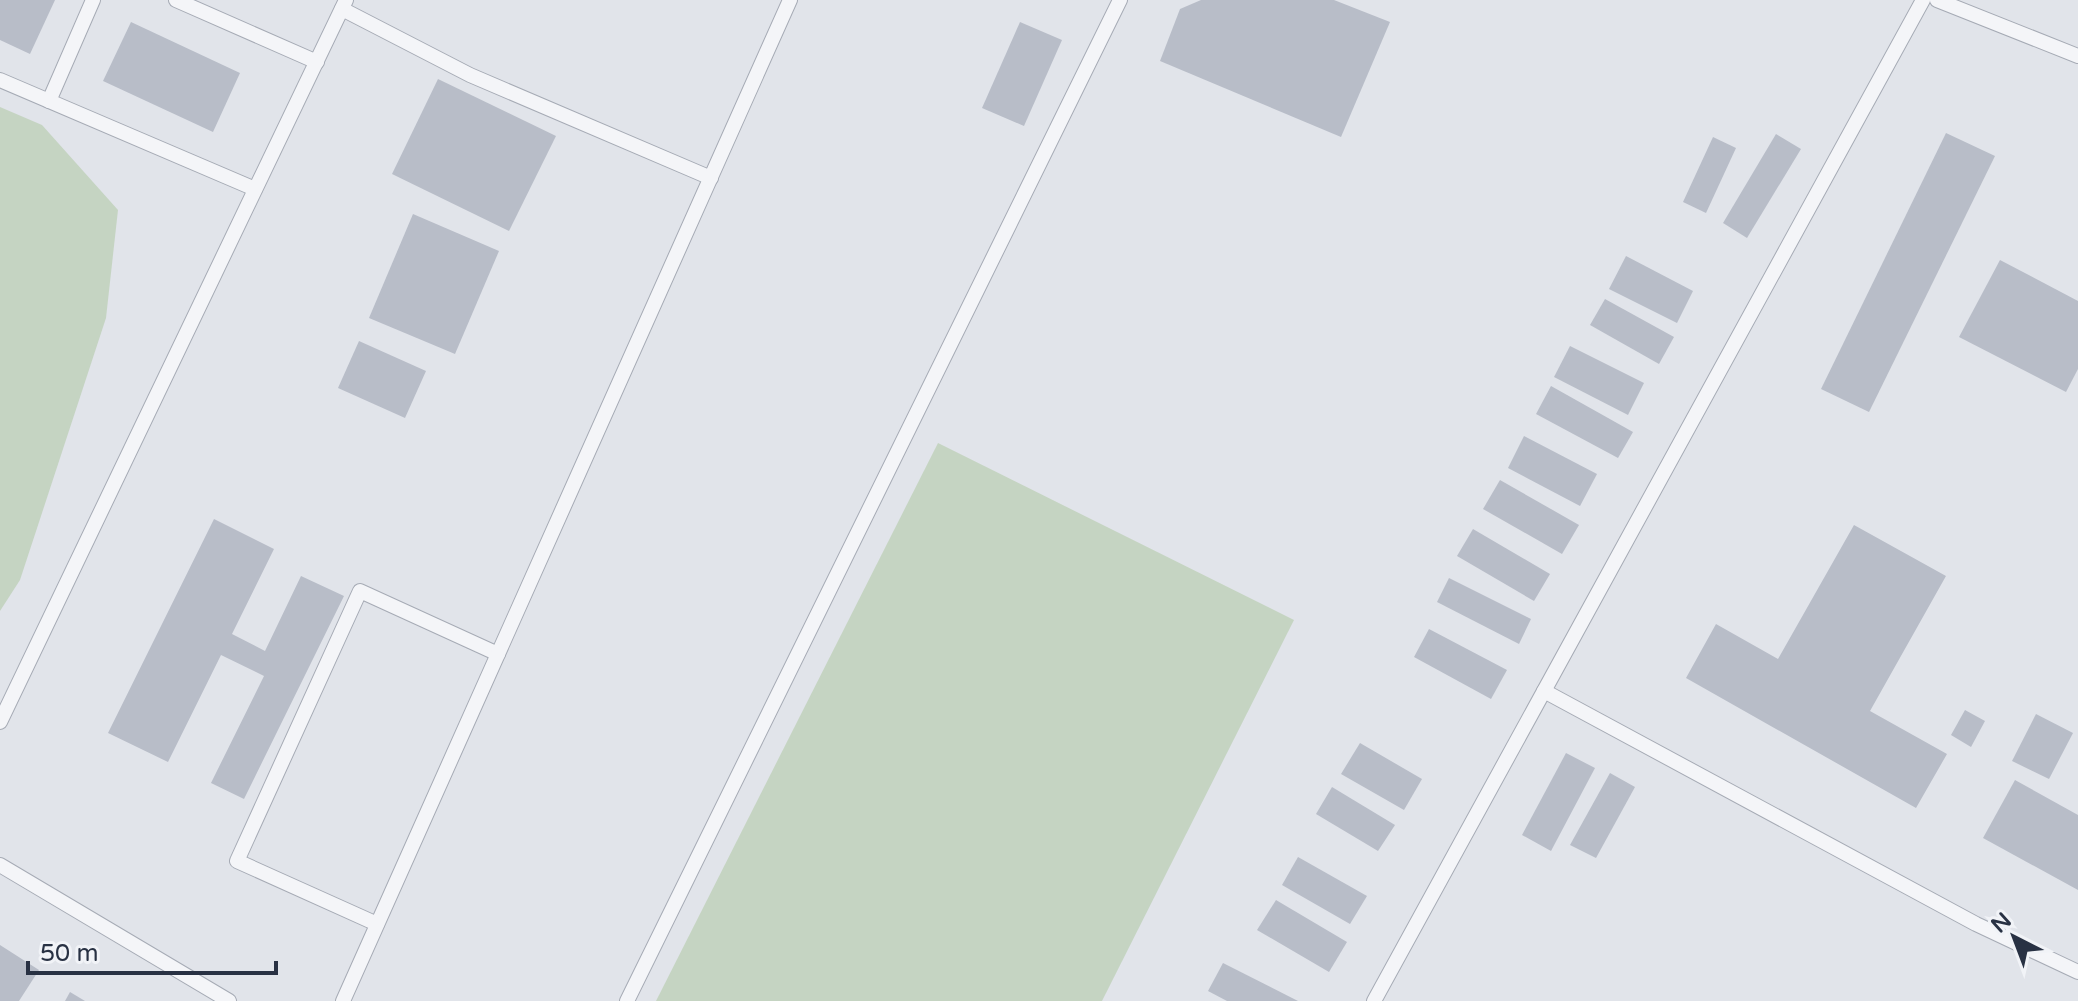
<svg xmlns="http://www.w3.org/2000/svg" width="2078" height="1001" viewBox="0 0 2078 1001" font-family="'Varela Round',sans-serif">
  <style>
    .green { fill: #c5d4c2 }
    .building { fill: #b8bdc8 }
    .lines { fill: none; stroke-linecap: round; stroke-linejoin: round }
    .service-casing { stroke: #a6abb5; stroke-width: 16 }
    .service { stroke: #f4f5f8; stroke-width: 14 }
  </style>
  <rect width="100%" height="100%" fill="#e1e4ea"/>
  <g class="green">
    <path d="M0,107L42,125L118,210L106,318L20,580L0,611Z"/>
    <path d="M938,443L1294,620L1102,1001H656Z"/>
  </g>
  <g class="building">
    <path d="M0,0H55L30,54L0,40Z"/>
    <path d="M1201,0H1334L1390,22L1341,137L1160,61L1180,9Z"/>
    <path d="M131,22L240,73L213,132L103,81Z"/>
    <path d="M1020,22L1062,40L1024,126L982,108Z"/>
    <path d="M438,79L556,136L509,231L392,174Z"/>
    <path d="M1946,133L1995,156L1869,412L1821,389Z"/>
    <path d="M1776,134L1801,149L1747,238L1723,223Z"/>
    <path d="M1713,137L1736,148L1706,213L1683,202Z"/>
    <path d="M413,214L499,251L455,354L369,318Z"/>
    <path d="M1626,256L1693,291L1677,323L1609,289Z"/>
    <path d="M2000,260L2078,301V369L2066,392L1959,337Z"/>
    <path d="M1605,299L1674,337L1659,364L1590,325Z"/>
    <path d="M359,341L426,371L405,418L338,388Z"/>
    <path d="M1570,346L1644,383L1628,415L1554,377Z"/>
    <path d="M1551,386L1633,432L1618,458L1536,414Z"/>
    <path d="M1524,436L1597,474L1580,506L1508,468Z"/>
    <path d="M1500,480L1579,525L1562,554L1483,509Z"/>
    <path d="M214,519L274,549L232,634L265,651L301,576L344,596L244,799L211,783L264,676L221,655L168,762L108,733Z"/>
    <path d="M1854,525L1946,576L1870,711L1947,754L1916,808L1686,678L1716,624L1778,659Z"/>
    <path d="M1473,529L1550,574L1534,601L1457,556Z"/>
    <path d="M1449,578L1531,619L1519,644L1437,602Z"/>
    <path d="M1429,629L1507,670L1491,699L1414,657Z"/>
    <path d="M1965,710L1985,721L1971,747L1951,735Z"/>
    <path d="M2036,714L2073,733L2049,779L2012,761Z"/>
    <path d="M1360,743L1422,779L1404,810L1341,774Z"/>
    <path d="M1566,753L1595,768L1551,851L1522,835Z"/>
    <path d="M1610,773L1635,787L1596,858L1570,845Z"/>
    <path d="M2015,780L2078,815V890L1983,838Z"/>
    <path d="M1332,787L1395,825L1378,851L1316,814Z"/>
    <path d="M1298,857L1367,896L1350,924L1282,885Z"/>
    <path d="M1276,900L1347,942L1329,972L1257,930Z"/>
    <path d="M0,945L39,970L19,1001H0Z"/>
    <path d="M1223,963L1298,1001H1227L1208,991Z"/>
    <path d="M70,992L85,1001H65Z"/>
  </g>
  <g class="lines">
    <defs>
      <g id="service">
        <path d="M176,0L317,62"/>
        <path d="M1937,0L2078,56"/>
        <path d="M342,9L470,75L711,178"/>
        <path d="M0,80L255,189"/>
        <path d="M49,101L93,0"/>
        <path d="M1544,691L1976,924L2078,972"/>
        <path d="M0,722L346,0"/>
        <path d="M0,865L229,1001"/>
        <path d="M377,924L237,861L360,591L498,654"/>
        <path d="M343,1001L790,0"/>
        <path d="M627,1001L1120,0"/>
        <path d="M1374,1001L1923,0"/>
      </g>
    </defs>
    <use href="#service" class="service-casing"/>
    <use href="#service" class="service"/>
  </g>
  <g transform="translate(2014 937) rotate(318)" stroke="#f1f3f7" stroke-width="6" paint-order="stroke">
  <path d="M0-6L14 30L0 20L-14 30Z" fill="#283143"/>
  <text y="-12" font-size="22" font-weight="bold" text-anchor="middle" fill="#283143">N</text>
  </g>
  <path d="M28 961v12h248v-12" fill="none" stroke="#283143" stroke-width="4"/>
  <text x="40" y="961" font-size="24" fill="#283143" stroke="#f1f3f7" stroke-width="6" paint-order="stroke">50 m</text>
</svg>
